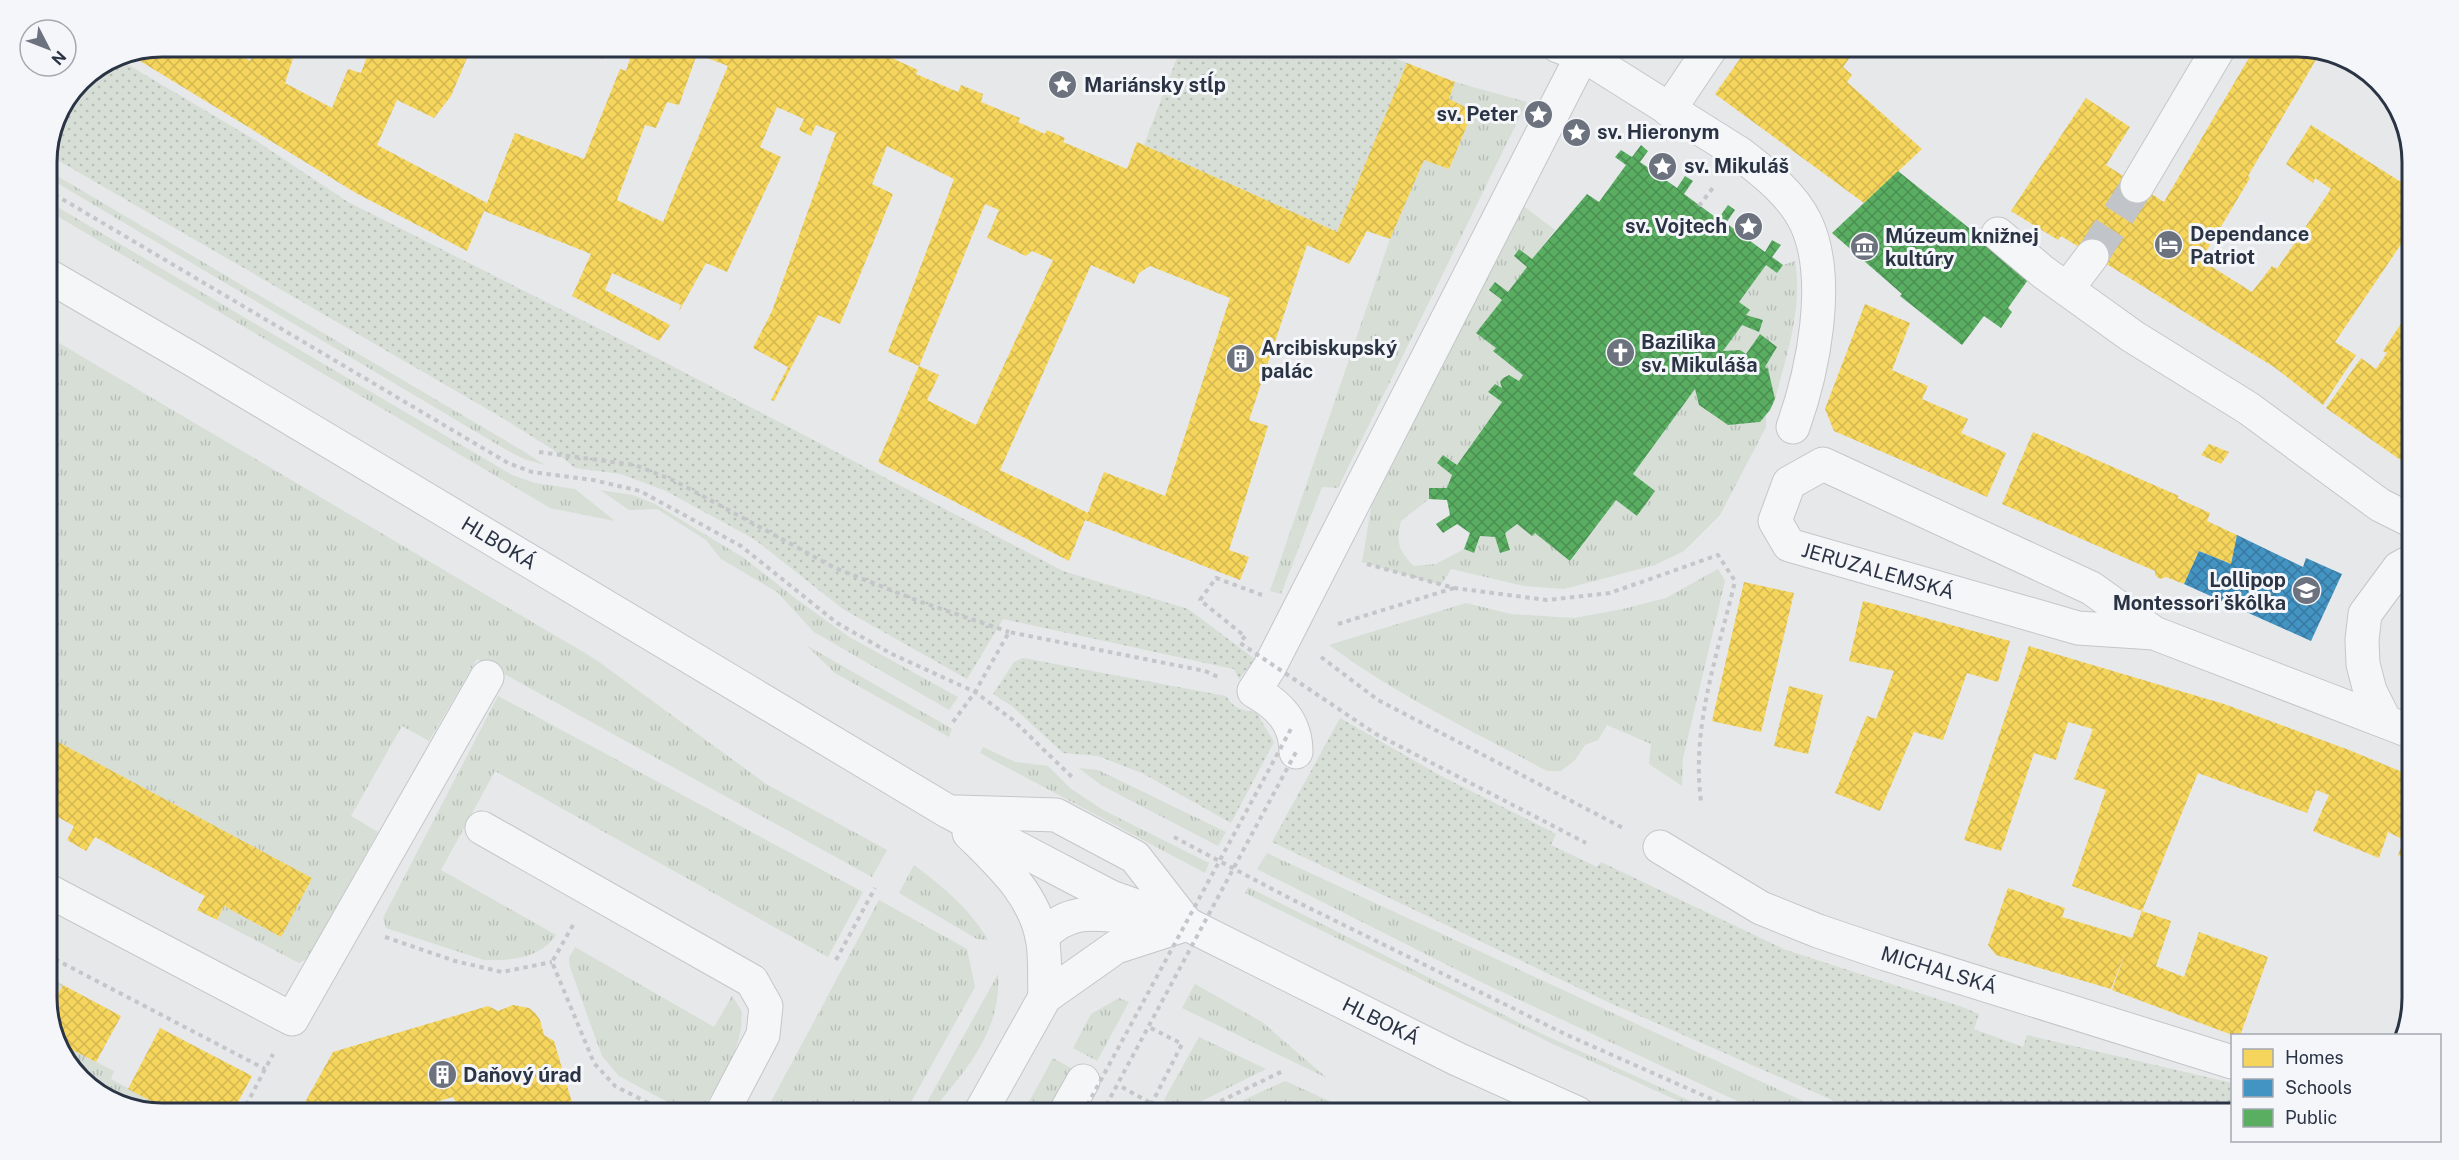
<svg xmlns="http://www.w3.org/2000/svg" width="2459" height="1160" viewBox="0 0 2459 1160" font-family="'Public Sans',sans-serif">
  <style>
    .grass { fill: url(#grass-tufts) }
    .park { fill: url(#park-dots) }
    .homes { fill: url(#homes-cross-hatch); fill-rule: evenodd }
    .schools { fill: url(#schools-cross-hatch) }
    .public { fill: url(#public-cross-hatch) }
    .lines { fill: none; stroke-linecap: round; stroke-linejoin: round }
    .minor-tunnel { stroke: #c1c4c9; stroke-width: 33; stroke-dasharray: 33 16; stroke-linecap: butt }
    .minor-casing { stroke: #c4c6c8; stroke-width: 35 }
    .path { stroke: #c5c6ca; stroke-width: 4; stroke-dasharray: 4.5 4.5; stroke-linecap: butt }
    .minor { stroke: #f5f6f7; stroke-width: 33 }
    .path-bridge { stroke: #c5c6ca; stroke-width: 4; stroke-dasharray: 4.5 4.5; stroke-linecap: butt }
    .labels { text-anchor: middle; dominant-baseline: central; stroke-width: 6; stroke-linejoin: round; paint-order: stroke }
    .poi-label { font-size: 20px; font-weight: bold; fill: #2b3445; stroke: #f4f6f9; text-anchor: start }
    .street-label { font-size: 20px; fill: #2b3445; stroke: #f4f6f9 }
    .rim { fill: none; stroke: #2b3445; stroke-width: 3 }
  </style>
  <defs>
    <pattern id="grass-tufts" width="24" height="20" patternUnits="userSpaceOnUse" patternTransform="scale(1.5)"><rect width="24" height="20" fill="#d6ded6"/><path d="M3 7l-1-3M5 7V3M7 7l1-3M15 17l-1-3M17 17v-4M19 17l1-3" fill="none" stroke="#b8bfb9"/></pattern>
    <pattern id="park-dots" width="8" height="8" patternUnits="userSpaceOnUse" patternTransform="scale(1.5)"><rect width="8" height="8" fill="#d6ded6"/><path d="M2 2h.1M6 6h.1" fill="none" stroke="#b8bfb9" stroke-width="1.8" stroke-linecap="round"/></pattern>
    <pattern id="homes-cross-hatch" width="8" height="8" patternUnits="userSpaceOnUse" patternTransform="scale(1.5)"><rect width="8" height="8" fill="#f6d55c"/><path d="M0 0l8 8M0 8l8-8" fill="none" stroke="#d3b751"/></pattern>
    <pattern id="schools-cross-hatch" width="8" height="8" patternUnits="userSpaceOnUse" patternTransform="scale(1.5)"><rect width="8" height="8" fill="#4393c3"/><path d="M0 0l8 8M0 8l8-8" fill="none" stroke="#3879a0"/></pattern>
    <pattern id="public-cross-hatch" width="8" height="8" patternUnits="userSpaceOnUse" patternTransform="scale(1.5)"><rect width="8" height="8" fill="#5aae61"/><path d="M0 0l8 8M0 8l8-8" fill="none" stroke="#4b8e52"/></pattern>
  </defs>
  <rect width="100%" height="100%" fill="#e6e8ea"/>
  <g class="grass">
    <path d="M1455,82L1527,102L1338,488L1322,487L1281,594L1270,591L1390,239L1424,160L1449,169L1473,111L1449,99Z"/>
    <path d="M47,170L523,451L545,465L524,459L510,452L47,177Z"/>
    <path d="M47,201L512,475L535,483L575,489L615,521L550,508L47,210Z"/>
    <path d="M1522,205L1555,230L1532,259L1519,249L1514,256L1527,267L1508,292L1489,290L1502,300L1477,333L1496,348L1494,352L1523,375L1519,381L1509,375L1503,377L1500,382L1502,388L1495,384L1488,393L1502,402L1457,465L1444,455L1437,463L1452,475L1447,488H1429V499L1401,521C1396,542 1398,550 1414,566L1436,564L1464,549L1474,553L1480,536L1495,537L1500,553L1510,550L1505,533L1517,524L1532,536L1535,533L1571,561L1616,500L1638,516L1654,491L1633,474L1695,389L1699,405L1726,424L1758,423L1766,415V427L1720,515L1684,551L1655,565L1564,589L1524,586L1451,569L1441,585L1362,562L1374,491Z"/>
    <path d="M1795,261C1803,307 1787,354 1775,399L1765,367L1777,347L1760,335L1746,354L1739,350L1723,351L1742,325L1759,331L1763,320L1746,315L1739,302L1766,265L1777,273L1783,265Z"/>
    <path d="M47,336L595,659L766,784L887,850L872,877L477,659L429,741L402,726L351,816L378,832L307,959L299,963L217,920L224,906L281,936L312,878L47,736Z"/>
    <path d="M600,490L633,495L655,504L744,558L799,601L849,637L958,697L949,710L814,632L777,592L721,559L706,540L657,509L629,510Z"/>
    <path d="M1718,569L1725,581L1683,758L1682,786L1649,764L1651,744L1607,725L1598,740L1585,745L1575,760L1561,771H1547C1473,731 1396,695 1329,645L1466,603L1511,614L1574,618L1623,609L1666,598Z"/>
    <path d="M806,645L952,729L949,737L835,673Z"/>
    <path d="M498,696L863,892L828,957L495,771L441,870L556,935C541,958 510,961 484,960L386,928L383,918Z"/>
    <path d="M983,747L1015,762L1048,766L1070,788L1103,810L1209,863L1205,873L980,753Z"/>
    <path d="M1079,768L1098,770L1226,832L1218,846L1101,785Z"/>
    <path d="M1267,853L1829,1113H1763L1483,983L1257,869Z"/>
    <path d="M914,865C943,887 969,908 988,940L977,939L899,893Z"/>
    <path d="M1248,887L1542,1034L1717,1113H1705L1553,1044L1245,893Z"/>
    <path d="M879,900L967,949L975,987L905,1113H765Z"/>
    <path d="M575,947L714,1027L732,996C735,1001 740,1006 741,1012C746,1047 716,1084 701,1113H688L619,1076L602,1056L570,967L569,958Z"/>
    <path d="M998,974C1002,1032 964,1072 930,1113H921Z"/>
    <path d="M47,975L63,985L48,1011Z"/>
    <path d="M1195,984L1262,1022L1327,1078L1182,1008Z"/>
    <path d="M1119,998L1129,1002L1097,1061L1073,1048L1091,1014Z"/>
    <path d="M1199,1037L1266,1069L1190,1107L1179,1108L1164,1100Z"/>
    <path d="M59,1043L114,1071L111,1079L174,1113H162L117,1105L66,1063Z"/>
    <path d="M1053,1058L1076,1071L1052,1113H1023Z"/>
    <path d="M1285,1081L1356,1113H1216Z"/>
  </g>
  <g class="park">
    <path d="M1181,47H1365L1407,63L1337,232L1144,145Z"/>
    <path d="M115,57L255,140L348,202L655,357L1063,571L1188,609L1255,659L1239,679L1234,669L1224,667L1003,619L967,679L843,609L754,539L666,491L621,474L575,468L552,449L501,417L47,154L80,80Z"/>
    <path d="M1023,658L1226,696C1233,708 1242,711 1256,712L1274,742L1231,823L1144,774L1098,756L1063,753L1012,706L993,694L1014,662Z"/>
    <path d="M1340,718L1441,776L1556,834L1551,845L1597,867L1601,862L1786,950L1962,1007L1979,1014L1974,1029L2023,1047L2027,1035L2232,1083V1113H1862L1610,1003L1272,842Z"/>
  </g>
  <g class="homes">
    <path d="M162,46H229L250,61L256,46H297L285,83L332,108L348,69L361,73L371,46H472L451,96L434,118L397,100L377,145L487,203L515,133L584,159L620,69L626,71L634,46H873L872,49L918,70L916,74L958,92L961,85L983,94L981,102L1020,118L1018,122L1045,134L1047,130L1065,138L1063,142L1127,169L1137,142L1337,232L1407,63L1455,82L1449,99L1473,111L1449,169L1424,160L1390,239L1367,231L1349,264L1307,245L1249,420L1268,426L1229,550L1249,557L1240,580L1085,520L1069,561L878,462L919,366L939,375L927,400L976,425L1053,260L1032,251L1026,256L987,238L999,210L985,204L919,366L888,352L954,179L887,146L872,184L893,194L840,324L818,315L774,401L771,400L788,367L753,348L772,311L836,133L816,125L811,136L799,130L804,119L777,107L760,147L781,157L727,272L706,263L678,313L681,305L612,273L605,290L670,325L659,341L572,296L591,254L484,211L467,251L356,193L127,53ZM697,54L728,66L663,222L617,200L645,125L656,128L667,102L679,105ZM1091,265L1134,284L1139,273L1150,266L1230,298L1165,496L1104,472L1088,513L1000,470Z"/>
    <path d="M567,46H608L603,59Z"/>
    <path d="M1749,46H1858L1843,67L1852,75L1847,82L1922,149L1864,203L1715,94Z"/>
    <path d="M2256,46H2297L2321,51L2248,176L2250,178L2201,260L2252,292L2272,266L2277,269L2331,189L2315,178L2313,183L2286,164L2311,125L2412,189V228L2335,342L2356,355L2323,405L2274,367L2061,236L2058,240L2011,211L2086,98L2130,127L2106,165L2164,202Z"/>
    <path d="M1865,304L1910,323L1892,370L1928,386L1922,399L1968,419L1961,433L2006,453L1987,497L1834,431L1825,409Z"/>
    <path d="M2412,307V385L2406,393L2412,397V468L2326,408L2361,358L2376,369L2387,353L2383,351Z"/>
    <path d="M2033,432L2179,496L2177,498L2210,513L2207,521L2237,535L2231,564L2199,551L2184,584L2166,577L2160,579L2155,575V571L2148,568L2002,504Z"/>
    <path d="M2209,444L2229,452L2221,464L2201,455Z"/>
    <path d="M1744,582L1794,593L1761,732L1712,721Z"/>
    <path d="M1863,601L2010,641L1998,682L1967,673L1943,740L1914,732L1880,811L1835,793L1867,716L1876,719L1894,671L1849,661Z"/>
    <path d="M2029,646L2224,704L2349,750L2412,776V861L2398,855L2404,840L2388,832L2379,858L2313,831L2329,795L2316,790L2307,813L2198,773L2142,911L2072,886L2106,790L2074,779L2093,729L2068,722L2056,760L2034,753L2001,851L1964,840Z"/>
    <path d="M1789,686L1823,695L1808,754L1774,746Z"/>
    <path d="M47,736L312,878L281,937L224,906L217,920L197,910L205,896L95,837L86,851L67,840L74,826L47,811Z"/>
    <path d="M2008,888L2065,908L2062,917L2132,938L2142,911L2171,921L2156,966L2184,977L2199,932L2268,957L2240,1036H2235L2112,990L2127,948L2111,989L1996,955L1988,945Z"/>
    <path d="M63,985L121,1016L96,1062L59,1043L48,1011Z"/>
    <path d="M513,1005L529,1008L535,1013L540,1020L544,1035L554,1041L575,1113H465L459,1108L453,1097L397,1113H299L333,1052L488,1006L498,1011Z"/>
    <path d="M160,1028L252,1076L232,1113H174L128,1089Z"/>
    <path d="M136,1103L149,1110L148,1111L133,1108Z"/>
  </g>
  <path class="schools" d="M2237,535L2303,567L2306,558L2342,574L2311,641L2184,584L2199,551L2231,564Z"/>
  <g class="public">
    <path d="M1641,145L1648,151L1640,162L1677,188L1685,176L1693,181L1684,194L1718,219L1728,205L1735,210L1726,223L1765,252L1772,240L1781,245L1772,257L1783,265L1777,273L1766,265L1739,302L1750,310L1746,315L1763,320L1759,332L1742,325L1723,351L1740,350L1746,354L1760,334L1777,347L1765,367L1768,369L1775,399L1770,410L1760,422L1728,425L1699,405L1695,389L1633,474L1655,491L1637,516L1616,500L1570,561L1535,533L1532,536L1517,524L1505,533L1510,550L1500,553L1495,537L1480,536L1474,553L1464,549L1470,533L1457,524L1443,533L1436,524L1450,515L1447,500L1429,499V488H1447L1452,475L1437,463L1443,455L1457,465L1502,402L1488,392L1495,384L1502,388L1500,382L1503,378L1509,375L1519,381L1523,375L1493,351L1496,348L1476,333L1502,300L1489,290L1495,282L1508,292L1527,267L1514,256L1519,249L1532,259L1587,194L1599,202L1626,165L1615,157L1621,150L1632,157Z"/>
    <path d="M1898,171L2030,277L2008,308L2012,312L2001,328L1984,316L1962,345L1900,296L1902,294L1832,233Z"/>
  </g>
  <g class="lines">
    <path class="minor-tunnel" d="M2092,256L2137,186"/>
    <defs>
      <g id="minor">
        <path d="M1558,46L1583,55L1739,153C1764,172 1793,195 1806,223C1832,279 1813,371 1793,427"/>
        <path d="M1669,110L1712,46"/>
        <path d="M2137,186L2220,46"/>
        <path d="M1998,234L2043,272L2132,336L2248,408L2380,505L2412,521"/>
        <path d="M47,275L195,361L949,812L1111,897L1187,924L1457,1059L1577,1113"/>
        <path d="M2067,289L2092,256"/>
        <path d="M2154,633L2078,628L1789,545L1775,521L1789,483L1823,464L2091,588L2154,633L2412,732"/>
        <path d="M2385,721L2370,691L2363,664L2362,640L2365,614L2399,568L2412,561"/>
        <path d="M1296,752C1296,722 1279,705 1254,691L1269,668L1587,46"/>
        <path d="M956,812L1056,815L1135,857L1187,924"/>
        <path d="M482,828L752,981L766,1006L763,1035L722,1113"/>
        <path d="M969,833C1000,864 1033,893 1042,937C1046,956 1044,978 1045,997"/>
        <path d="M1660,847L1761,908L1818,931L1886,954L2232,1062"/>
        <path d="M47,890L292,1019L487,677"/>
        <path d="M1042,937C1070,906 1099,914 1137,918"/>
        <path d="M980,1113L1045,997L1116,947L1187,924"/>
        <path d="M1065,1113L1083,1081"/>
      </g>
    </defs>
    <use href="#minor" class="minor-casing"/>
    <g class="path">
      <path d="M47,190L508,463L532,472L593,480L640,491L741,546L837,623L892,654L975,692L1013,720L1072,777"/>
      <path d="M1699,206L1715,185"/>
      <path d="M539,452L635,465L675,481L835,568L921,602L1009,632"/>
      <path d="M1367,564L1454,588L1547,600L1610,593L1718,555L1735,581C1718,653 1691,727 1701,801"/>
      <path d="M1338,624L1454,588"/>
      <path d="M1242,634L1200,600L1216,578L1262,595"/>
      <path d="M1321,657L1378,700L1625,829"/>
      <path d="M953,722L975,692L1009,632L1205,671L1218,677"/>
      <path d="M1174,837L1291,899L1567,1035L1743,1113"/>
      <path d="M573,925L552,962L594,1063L615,1086L668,1113"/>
      <path d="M385,937L455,961L502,972L552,962"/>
      <path d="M47,955L265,1069"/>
      <path d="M836,960L875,888"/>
      <path d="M1122,1087L1168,1113"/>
      <path d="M242,1113L273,1054"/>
      <path d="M1147,1113L1182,1044L1149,1027"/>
      <path d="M1196,1113L1285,1070"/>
    </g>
    <use href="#minor" class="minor"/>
    <g class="path-bridge">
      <path d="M1245,636L1240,643L1376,734L1586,843"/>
      <path d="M1083,1113L1292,727"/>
      <path d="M1102,1113L1296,752"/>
    </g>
  </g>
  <defs>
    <symbol id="sight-disc" viewBox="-11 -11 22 22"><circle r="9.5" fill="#6c737f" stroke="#f4f6f9"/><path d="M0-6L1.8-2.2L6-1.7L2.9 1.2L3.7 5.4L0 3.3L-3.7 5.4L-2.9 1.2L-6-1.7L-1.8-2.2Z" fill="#fff"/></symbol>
    <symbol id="hotel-disc" viewBox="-11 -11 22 22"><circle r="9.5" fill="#6c737f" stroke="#f4f6f9"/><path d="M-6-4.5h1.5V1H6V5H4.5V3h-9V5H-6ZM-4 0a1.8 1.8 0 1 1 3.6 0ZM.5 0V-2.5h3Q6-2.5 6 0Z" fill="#fff"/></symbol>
    <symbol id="museum-disc" viewBox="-11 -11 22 22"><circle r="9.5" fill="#6c737f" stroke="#f4f6f9"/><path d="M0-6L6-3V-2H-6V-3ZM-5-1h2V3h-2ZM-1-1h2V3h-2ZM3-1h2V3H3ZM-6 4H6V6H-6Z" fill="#fff"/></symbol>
    <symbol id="church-disc" viewBox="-11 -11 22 22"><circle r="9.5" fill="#6c737f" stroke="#f4f6f9"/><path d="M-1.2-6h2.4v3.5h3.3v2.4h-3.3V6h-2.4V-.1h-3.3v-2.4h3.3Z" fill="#fff"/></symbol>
    <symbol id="building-disc" viewBox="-11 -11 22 22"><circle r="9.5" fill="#6c737f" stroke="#f4f6f9"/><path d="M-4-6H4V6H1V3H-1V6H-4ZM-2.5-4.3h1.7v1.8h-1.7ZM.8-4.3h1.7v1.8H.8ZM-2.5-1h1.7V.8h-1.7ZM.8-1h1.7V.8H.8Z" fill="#fff"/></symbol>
    <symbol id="school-disc" viewBox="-11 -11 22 22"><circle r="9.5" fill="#6c737f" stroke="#f4f6f9"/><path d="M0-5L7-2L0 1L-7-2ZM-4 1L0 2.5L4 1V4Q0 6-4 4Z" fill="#fff"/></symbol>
  </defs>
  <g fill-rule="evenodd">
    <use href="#sight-disc" x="1046" y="68" width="33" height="33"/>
    <use href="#sight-disc" x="1522" y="98" width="33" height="33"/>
    <use href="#sight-disc" x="1560" y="116" width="33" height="33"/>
    <use href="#sight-disc" x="1646" y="150" width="33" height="33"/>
    <use href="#sight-disc" x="1732" y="210" width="33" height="33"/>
    <use href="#hotel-disc" x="2152" y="228" width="33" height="33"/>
    <use href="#museum-disc" x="1848" y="230" width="33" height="33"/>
    <use href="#church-disc" x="1604" y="336" width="33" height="33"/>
    <use href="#building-disc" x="1224" y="342" width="33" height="33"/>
    <use href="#school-disc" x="2290" y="574" width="33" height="33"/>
    <use href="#building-disc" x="426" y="1058" width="33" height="33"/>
  </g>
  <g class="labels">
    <g class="poi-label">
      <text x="1084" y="85">Mariánsky stĺp</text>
      <text x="1518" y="114" text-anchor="end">sv. Peter</text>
      <text x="1597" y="132">sv. Hieronym</text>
      <text x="1684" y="166">sv. Mikuláš</text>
      <text x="1727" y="226" text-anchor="end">sv. Vojtech</text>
      <text x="2190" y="234">Dependance<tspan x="2190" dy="23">Patriot</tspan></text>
      <text x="1885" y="236">Múzeum knižnej<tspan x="1885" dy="23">kultúry</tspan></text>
      <text x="1641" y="342">Bazilika<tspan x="1641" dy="23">sv. Mikuláša</tspan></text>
      <text x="1261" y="348">Arcibiskupský<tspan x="1261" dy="23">palác</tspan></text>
      <text x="2286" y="580" text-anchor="end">Lollipop<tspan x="2286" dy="23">Montessori škôlka</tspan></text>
      <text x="463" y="1075">Daňový úrad</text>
    </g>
    <g class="street-label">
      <text transform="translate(499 543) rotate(31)">HLBOKÁ</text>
      <text transform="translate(1878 571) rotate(16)">JERUZALEMSKÁ</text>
      <text transform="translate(1939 970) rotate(17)">MICHALSKÁ</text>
      <text transform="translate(1381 1021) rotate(26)">HLBOKÁ</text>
    </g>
  </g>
  <path d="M0 0H2459V1160H0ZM162 57H2297A105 105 0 0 1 2402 162V998A105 105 0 0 1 2297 1103H162A105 105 0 0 1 57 998V162A105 105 0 0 1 162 57Z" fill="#f4f6f9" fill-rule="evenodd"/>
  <path class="rim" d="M162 57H2297A105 105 0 0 1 2402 162V998A105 105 0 0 1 2297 1103H162A105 105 0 0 1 57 998V162A105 105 0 0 1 162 57Z"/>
  <rect x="2231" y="1034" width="210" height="108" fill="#f4f6f9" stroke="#a4a8b1" stroke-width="1.5"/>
  <rect x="2243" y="1049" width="30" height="18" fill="#f6d55c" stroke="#a4a8b1" stroke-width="1.5"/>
  <text x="2285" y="1064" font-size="18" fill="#2b3445">Homes</text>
  <rect x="2243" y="1079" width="30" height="18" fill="#4393c3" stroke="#a4a8b1" stroke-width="1.5"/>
  <text x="2285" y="1094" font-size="18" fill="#2b3445">Schools</text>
  <rect x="2243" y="1109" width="30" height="18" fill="#5aae61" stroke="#a4a8b1" stroke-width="1.5"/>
  <text x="2285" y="1124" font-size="18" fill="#2b3445">Public</text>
  <g transform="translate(48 48) rotate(132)"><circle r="28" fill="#f4f6f9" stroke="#a4a8b1" stroke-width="1.5"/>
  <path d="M0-4.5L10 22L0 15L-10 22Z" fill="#6c737f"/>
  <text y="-9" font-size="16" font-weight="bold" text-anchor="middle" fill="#2b3445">N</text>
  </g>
</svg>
